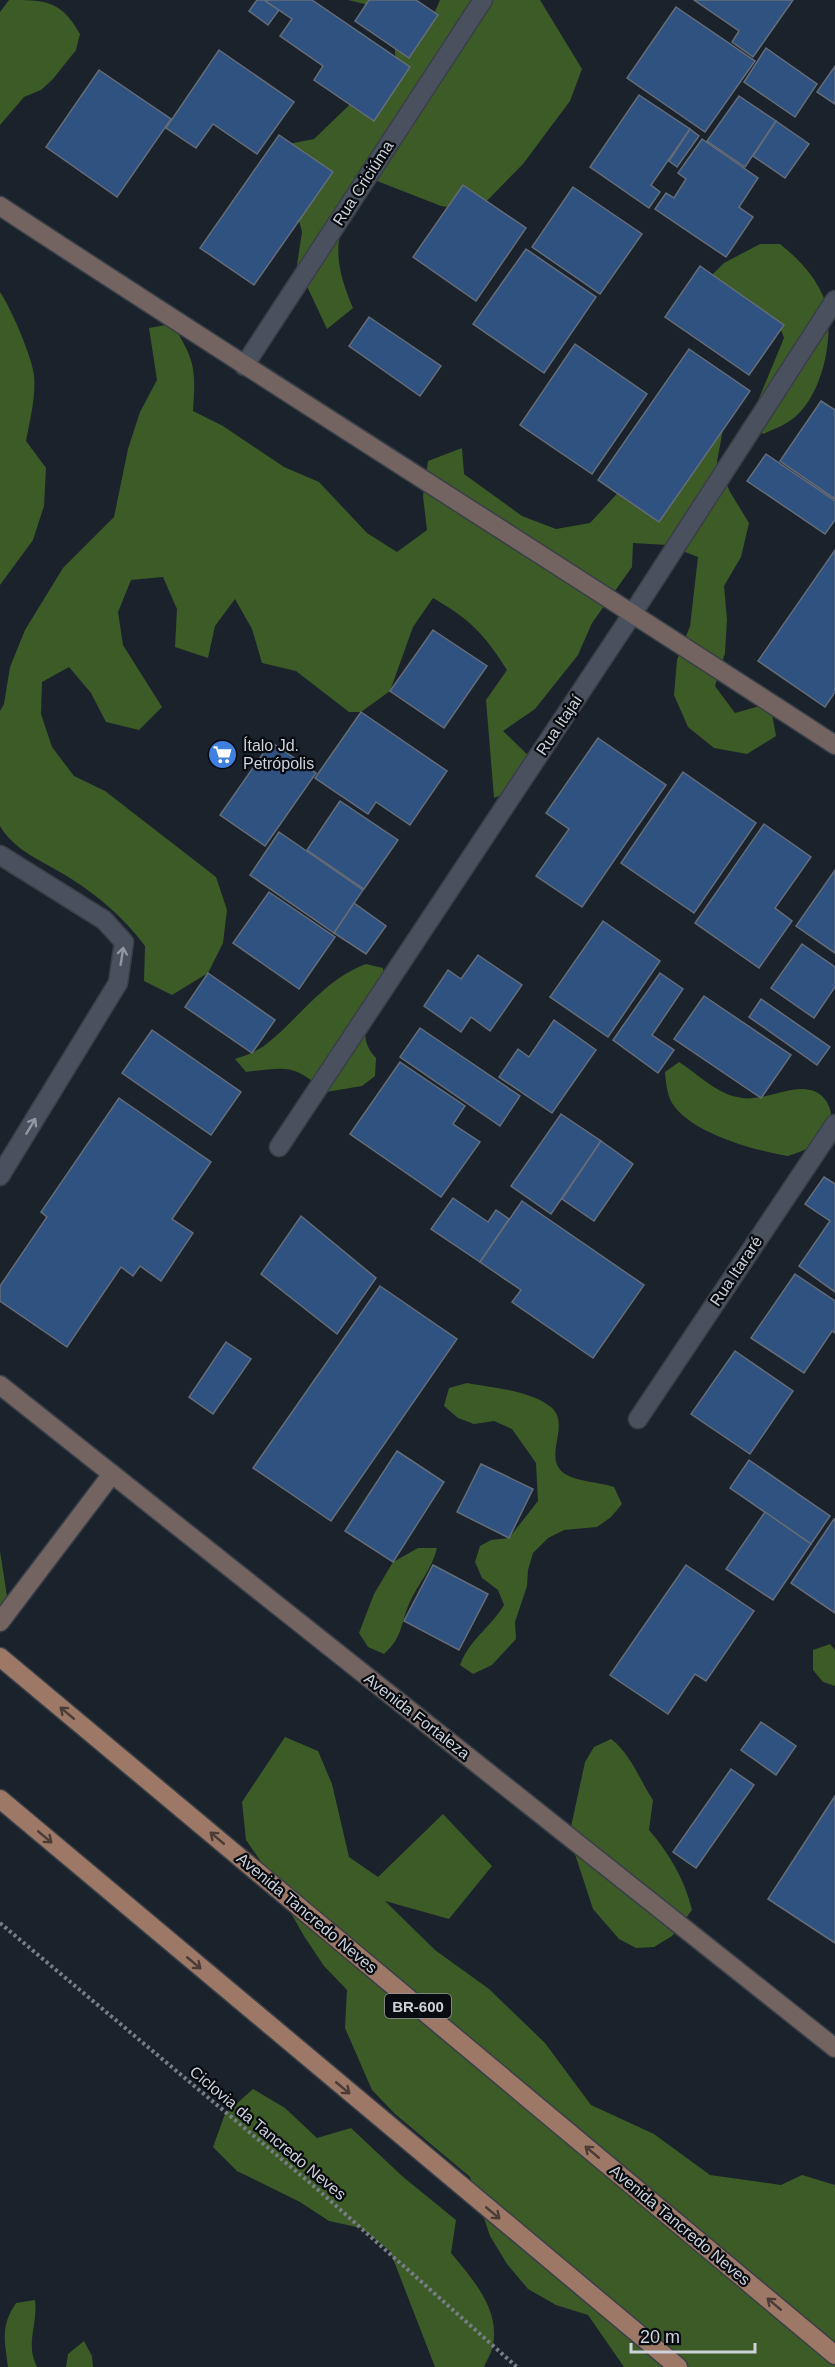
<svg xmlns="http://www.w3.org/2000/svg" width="835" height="2367" viewBox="0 0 835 2367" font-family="Arial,sans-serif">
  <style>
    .forest { fill: #3c5b26 }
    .building { fill: #2f5281; stroke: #646d79; stroke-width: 1.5 }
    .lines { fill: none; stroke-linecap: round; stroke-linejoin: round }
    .lane-casing { stroke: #393f47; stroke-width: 21 }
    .street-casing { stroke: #393f47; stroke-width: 21 }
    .secondary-casing { stroke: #393f47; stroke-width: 21 }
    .primary-casing { stroke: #393f47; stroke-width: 21 }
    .path { stroke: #777e86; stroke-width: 4; stroke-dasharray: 3 3; stroke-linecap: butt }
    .lane { stroke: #48515d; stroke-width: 18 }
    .street { stroke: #48515d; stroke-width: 18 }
    .secondary { stroke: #736462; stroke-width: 18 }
    .primary { stroke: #9d7867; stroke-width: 18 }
    .oneway { stroke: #9198a1 }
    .oneway2 { stroke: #4b3c37 }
    .labels { text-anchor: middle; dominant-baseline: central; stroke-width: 4.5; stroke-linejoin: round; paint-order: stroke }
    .shield { fill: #080b10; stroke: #92969d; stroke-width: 1.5 }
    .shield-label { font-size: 15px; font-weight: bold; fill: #cdd2d9 }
    .street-label { font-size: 16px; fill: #cdd2d9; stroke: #080b10 }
    .poi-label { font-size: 16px; fill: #cdd2d9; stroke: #080b10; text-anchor: start }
  </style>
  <rect width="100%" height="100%" fill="#1a222c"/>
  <g class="forest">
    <path d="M9,0C45,0 61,0 80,34L76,50L53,79L41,90L24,97L0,125V12Z"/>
    <path d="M348,0H389L426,32L440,0H540L582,69L570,101L523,164L477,211L441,206L372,179C334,226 329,252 353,308L327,329L297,265L302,232L279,146L314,139L367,88L396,71L394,35L373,6Z"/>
    <path d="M760,244H780C798,258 817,278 825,301C835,335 823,393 795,417C786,425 774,429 763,434L750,420L784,338L778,321L711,276L724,263Z"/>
    <path d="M0,292C11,308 32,357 34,375C36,397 30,420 26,441L46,468L44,506L33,540L0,585Z"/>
    <path d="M172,324C195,360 196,368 193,411L223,426L284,467L319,482L367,533L397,552L427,530L423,496L428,461L462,448L464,474L522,516L556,529L590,523L639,470L723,429L717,462L730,492L749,523L741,557L724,586L727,619L725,653L715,686L735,713L770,703L776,736L747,754L714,748L688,727L674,695L677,660L690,626L698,557L667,545L633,543L632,567L592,623L578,655L535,709L503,731L531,758L509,792L494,798L486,700L507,670C485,635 470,619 433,598L413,627L390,691L361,712H349L296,671L262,663L252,629L235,599L215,626L208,658L175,647L177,609L163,577L131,580L118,612L123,645L162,707L139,730L106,722L91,693L69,667L42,682L41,714L52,747L74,776L105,791L216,877L227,910L223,943L208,973L172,995L144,981L145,946C124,918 100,897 70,878C45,862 15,852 0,826V711L4,704L10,667L25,630L63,568L114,517L128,449L140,412L157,380L149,328Z"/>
    <path d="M366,964L383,968C387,1007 347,1027 376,1058L375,1076L362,1086L326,1092C293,1064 288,1067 246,1072L235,1059L252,1053L264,1046C298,1020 324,979 366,964Z"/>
    <path d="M679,1062C701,1076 716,1094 742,1098C770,1102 808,1073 827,1102C831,1110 832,1115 830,1124C826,1142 804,1151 788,1156C756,1151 690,1133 672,1103C667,1094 666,1083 665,1072Z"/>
    <path d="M467,1383C493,1388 530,1390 551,1407C572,1425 541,1458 565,1474C579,1482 599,1482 614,1487L622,1504L611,1517L597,1527L564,1530L548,1538L533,1553L528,1570L527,1586L515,1622L516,1639L492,1665L473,1674L460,1665C469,1640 490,1628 504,1605L498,1590L482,1578L475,1562L480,1546L491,1540L509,1538L538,1501L536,1463L512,1429L494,1421L474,1424L458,1418L444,1406L449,1388Z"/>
    <path d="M418,1548H437C432,1570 418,1583 409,1604C400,1625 403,1637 384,1654L368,1647L359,1633L374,1594L393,1562Z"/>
    <path d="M0,1551L8,1603L0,1608Z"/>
    <path d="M830,1644L835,1650V1686L823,1682L813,1670V1650Z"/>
    <path d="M285,1737L318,1751L332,1784L349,1857L378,1877L443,1814L492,1866L449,1919L385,1901L435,1950L489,1989L545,2043L591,2105L654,2134L710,2175L781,2185L802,2175L835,2185V2367H624L588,2315L556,2305L528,2289L507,2264L490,2236L470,2177L395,2114L372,2090L345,2028L347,1990L324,1966L304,1936L266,1869L246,1840L242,1802Z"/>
    <path d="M611,1739C631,1754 639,1779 653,1800L649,1830C669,1853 685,1880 692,1910L672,1936L654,1947L636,1948L619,1939L593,1909L569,1836L585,1762L594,1747Z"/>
    <path d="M253,2089L285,2108L317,2138L351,2128L402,2176L456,2220L451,2253C472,2278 500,2309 493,2345C492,2352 487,2360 484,2367H435L390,2251L361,2228L329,2221L300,2202L237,2171L213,2147L225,2114Z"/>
    <path d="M35,2300C38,2326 25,2342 37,2367H8C5,2340 0,2327 16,2303Z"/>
    <path d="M84,2341L92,2356L93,2367H66L68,2354Z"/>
  </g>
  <g class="building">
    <path d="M257,0H264L279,10L268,25L249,11Z"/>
    <path d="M264,0H312L410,67L374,121L314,80L323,66L280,36L292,19Z"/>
    <path d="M369,0H416L438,15L409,58L355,21Z"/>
    <path d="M694,0H793L753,57L732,42L739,31Z"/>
    <path d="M676,7L755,61L705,132L627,78Z"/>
    <path d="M766,48L817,84L795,117L744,82Z"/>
    <path d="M219,50L294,102L257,154L213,124L196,148L166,128Z"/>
    <path d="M835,66V104L817,92Z"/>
    <path d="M99,70L171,119L117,197L46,147Z"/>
    <path d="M639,95L690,129L651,185L660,192L649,208L590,167Z"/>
    <path d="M739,96L776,121L745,167L707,141Z"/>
    <path d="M776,121L809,144L785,178L753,156Z"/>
    <path d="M690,129L699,136L677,167L669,161Z"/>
    <path d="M279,135L333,172L254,285L200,248Z"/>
    <path d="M702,139L758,178L739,207L753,217L726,257L655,209L666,193L674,198L686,179L678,173Z"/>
    <path d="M463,185L526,228L476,301L413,257Z"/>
    <path d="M573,187L642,234L600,294L532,247Z"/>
    <path d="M526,249L596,297L544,373L473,324Z"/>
    <path d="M700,266L784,325L749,375L665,317Z"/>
    <path d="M369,317L441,366L420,396L349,346Z"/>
    <path d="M575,344L647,394L592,474L520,425Z"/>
    <path d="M689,349L750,391L659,522L598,480Z"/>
    <path d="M821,401L835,410V499L780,461Z"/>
    <path d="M766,454L835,501V520L825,534L747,481Z"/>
    <path d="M835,550V692L825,707L758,661Z"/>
    <path d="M433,630L487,666L444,728L390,691Z"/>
    <path d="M361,712L447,771L410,825L376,802L368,814L315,778Z"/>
    <path d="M598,738L666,785L582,907L536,876L569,829L546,813Z"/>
    <path d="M271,742L316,773L265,846L220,815Z"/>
    <path d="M683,772L756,823L694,913L621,863Z"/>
    <path d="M340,801L398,840L364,889L307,850Z"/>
    <path d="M764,824L811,857L775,908L792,921L759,968L695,923Z"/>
    <path d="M279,832L363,890L334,933L250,875Z"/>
    <path d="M835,870V953L796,926Z"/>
    <path d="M269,892L335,937L299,989L233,943Z"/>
    <path d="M354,903L386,926L366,954L334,933Z"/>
    <path d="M603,921L660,961L608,1037L550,997Z"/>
    <path d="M802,944L835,967V987L814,1018L771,988Z"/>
    <path d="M478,955L522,985L490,1031L471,1017L461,1032L424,1006L448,970L461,979Z"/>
    <path d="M208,973L275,1020L252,1053L185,1007Z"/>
    <path d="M660,973L683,989L652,1035L674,1050L658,1073L613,1040Z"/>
    <path d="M704,996L791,1055L761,1098L674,1039Z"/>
    <path d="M761,999L830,1047L817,1065L749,1017Z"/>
    <path d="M554,1020L596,1050L552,1113L499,1077L518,1049L529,1057Z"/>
    <path d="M420,1028L520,1096L500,1126L400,1057Z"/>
    <path d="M152,1030L241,1092L211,1135L122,1073Z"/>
    <path d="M400,1062L465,1106L453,1124L480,1142L441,1197L350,1134Z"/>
    <path d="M119,1098L211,1162L172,1219L193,1233L161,1281L140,1266L133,1276L121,1267L67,1347L0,1301V1286L47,1217L41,1212Z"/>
    <path d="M561,1114L601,1141L551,1214L511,1186Z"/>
    <path d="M601,1141L633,1164L594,1221L562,1199Z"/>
    <path d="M824,1177L835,1184V1292L799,1266L830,1221L805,1204Z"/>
    <path d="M453,1198L488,1222L496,1210L509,1219L480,1262L431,1229Z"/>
    <path d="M522,1201L644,1285L593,1358L512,1302L521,1290L480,1262Z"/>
    <path d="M301,1216L376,1278L337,1334L261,1274Z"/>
    <path d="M795,1274L835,1301V1333L832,1331L804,1373L751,1338Z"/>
    <path d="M380,1286L457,1339L331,1521L253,1468Z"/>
    <path d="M226,1342L251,1359L213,1414L189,1397Z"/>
    <path d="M735,1351L793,1391L750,1454L691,1414Z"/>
    <path d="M397,1451L444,1482L393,1562L345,1531Z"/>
    <path d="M749,1460L830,1516L811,1544L730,1488Z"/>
    <path d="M481,1464L533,1489L509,1538L457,1512Z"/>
    <path d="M765,1512L811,1544L773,1600L726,1569Z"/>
    <path d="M834,1519H835V1613L791,1583Z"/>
    <path d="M433,1565L488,1594L459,1650L404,1621Z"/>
    <path d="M686,1565L754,1611L706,1681L695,1674L668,1714L610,1675Z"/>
    <path d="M761,1722L796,1746L776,1775L741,1750Z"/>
    <path d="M731,1769L754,1785L696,1868L673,1852Z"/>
    <path d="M835,1796V1943L768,1899Z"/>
  </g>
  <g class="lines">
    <defs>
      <path id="lane" d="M0,855L104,920L124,942L118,983L0,1176"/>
      <g id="street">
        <path d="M244,366L483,0"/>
        <path d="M279,1147L633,613L835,300"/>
        <path d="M638,1419L835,1124"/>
      </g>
      <g id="secondary">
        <path d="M0,206C277,388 558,564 835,745"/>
        <path d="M0,1385L835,2048"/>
        <path d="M0,1622L112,1474"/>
      </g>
      <g id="primary">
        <path d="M0,1657L835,2355"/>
        <path d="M0,1799L678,2367"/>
      </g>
    </defs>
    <use href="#lane" class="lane-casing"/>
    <use href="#street" class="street-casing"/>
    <use href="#secondary" class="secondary-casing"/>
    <use href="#primary" class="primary-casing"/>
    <path class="path" d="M0,1923L316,2188L517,2367"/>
    <use href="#lane" class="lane"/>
    <use href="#street" class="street"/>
    <use href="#secondary" class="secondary"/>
    <use href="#primary" class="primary"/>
  </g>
  <defs><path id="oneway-shaft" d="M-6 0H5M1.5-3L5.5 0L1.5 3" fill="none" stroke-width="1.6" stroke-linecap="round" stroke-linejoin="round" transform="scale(1.5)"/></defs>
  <g class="oneway">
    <use href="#oneway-shaft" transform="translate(122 956) rotate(-81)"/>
    <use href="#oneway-shaft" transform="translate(31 1126) rotate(-59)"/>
  </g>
  <g class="oneway2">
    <use href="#oneway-shaft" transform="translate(67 1713) rotate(-140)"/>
    <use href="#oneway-shaft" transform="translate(45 1837) rotate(40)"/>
    <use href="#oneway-shaft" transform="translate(217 1838) rotate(-140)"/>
    <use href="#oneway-shaft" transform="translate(194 1963) rotate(40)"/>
    <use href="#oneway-shaft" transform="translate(343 2088) rotate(40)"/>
    <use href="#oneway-shaft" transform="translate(592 2152) rotate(-140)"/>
    <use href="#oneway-shaft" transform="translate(493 2213) rotate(40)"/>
    <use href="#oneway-shaft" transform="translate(774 2304) rotate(-140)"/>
  </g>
  <defs>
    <symbol id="supermarket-disc" viewBox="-11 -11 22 22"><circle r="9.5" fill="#3f7fe0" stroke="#080b10"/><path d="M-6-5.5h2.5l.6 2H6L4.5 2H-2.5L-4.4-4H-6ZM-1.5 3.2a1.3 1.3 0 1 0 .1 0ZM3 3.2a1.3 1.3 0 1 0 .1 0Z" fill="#fff"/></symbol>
  </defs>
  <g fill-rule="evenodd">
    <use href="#supermarket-disc" x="206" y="738" width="33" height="33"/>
  </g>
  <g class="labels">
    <rect class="shield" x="385" y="1994" width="66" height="24" rx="4.5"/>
    <g class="shield-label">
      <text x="418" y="2006">BR-600</text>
    </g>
    <g class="street-label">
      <text transform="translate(363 183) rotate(-57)">Rua Criciúma</text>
      <text transform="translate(559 725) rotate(-56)">Rua Itajaí</text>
      <text transform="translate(736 1271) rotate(-56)">Rua Itararé</text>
      <text transform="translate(417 1716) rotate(38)">Avenida Fortaleza</text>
      <text transform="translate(307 1913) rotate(40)">Avenida Tancredo Neves</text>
      <text transform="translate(268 2133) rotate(40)">Ciclovia da Tancredo Neves</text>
      <text transform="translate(680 2225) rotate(40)">Avenida Tancredo Neves</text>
    </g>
    <g class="poi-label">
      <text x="243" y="745">Ítalo Jd.<tspan x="243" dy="18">Petrópolis</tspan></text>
    </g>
  </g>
  <path d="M631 2343v9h124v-9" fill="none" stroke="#cdd2d9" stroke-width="3"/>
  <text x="640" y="2343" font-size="18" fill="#cdd2d9" stroke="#080b10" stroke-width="4.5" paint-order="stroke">20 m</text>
</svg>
